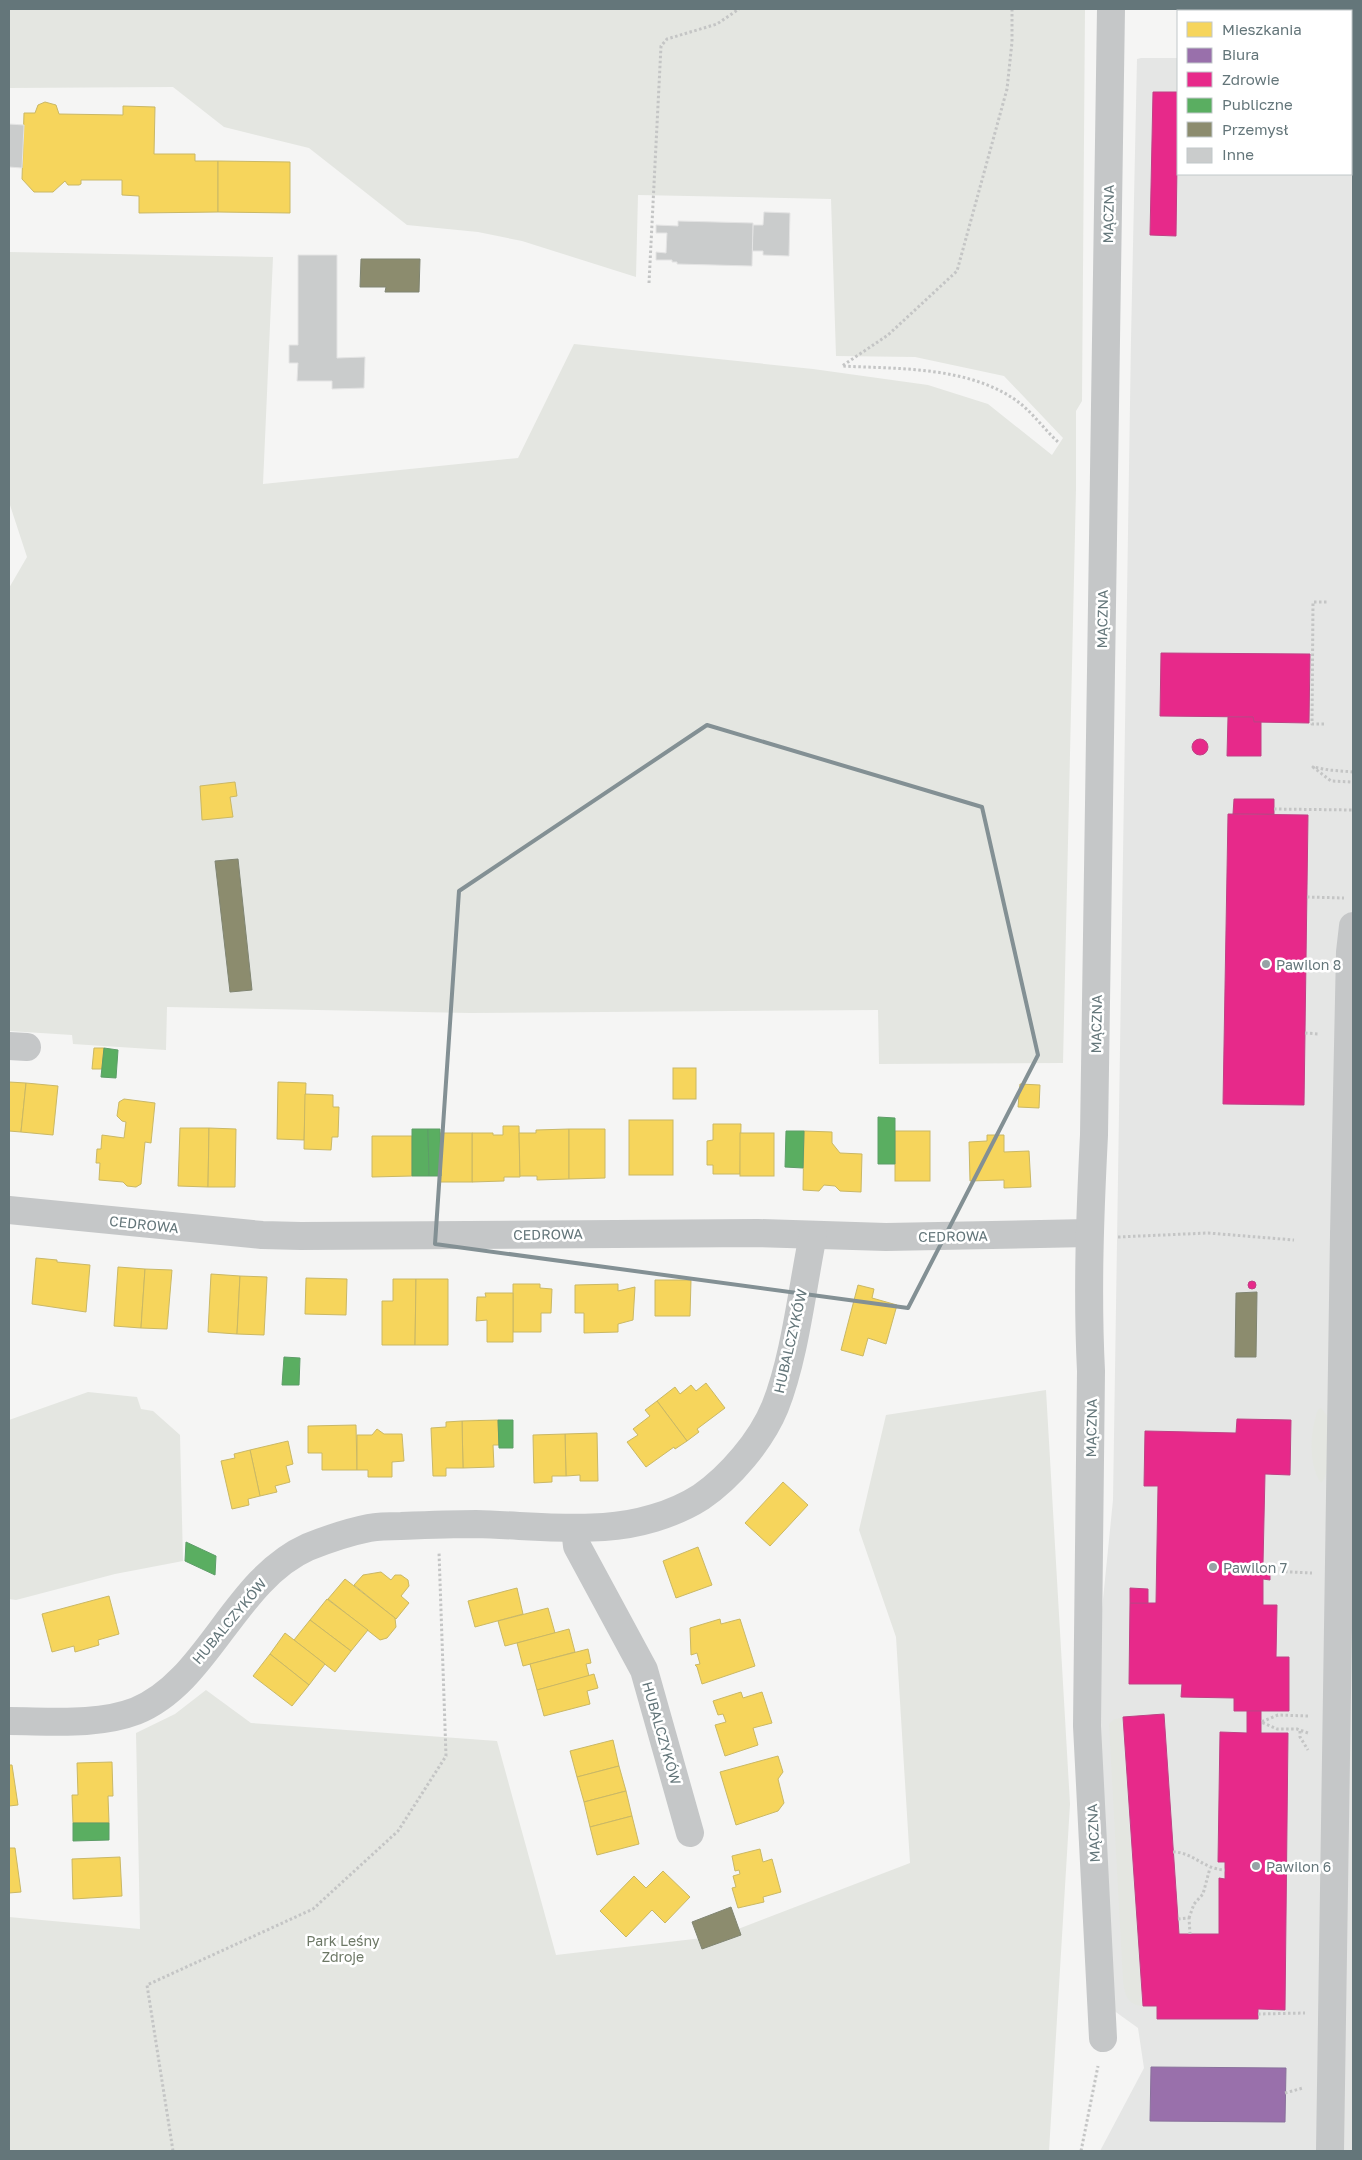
<svg xmlns="http://www.w3.org/2000/svg" width="1362" height="2160" viewBox="0 0 1362 2160" font-family="'Golos Text',sans-serif">
  <style>
    .built { fill: #e5e6e5 }
    .green { fill: #e4e6e1 }
    .homes { fill: #f6d55c; stroke: #cab865 }
    .offices { fill: #9970ab; stroke: #89729c }
    .health { fill: #e7298a; stroke: #c04085 }
    .public { fill: #5aae61; stroke: #5d9d68 }
    .industry { fill: #8c8c6e; stroke: #808572 }
    .building { fill: #cacccc; stroke: #e4e4e4 }
    .lines { fill: none; stroke-linecap: round; stroke-linejoin: round }
    .path { stroke: #c4c5c5; stroke-width: 3; stroke-dasharray: 2.5 2.5; stroke-linecap: butt }
    .minor { stroke: #c5c7c8; stroke-width: 28 }
    .marked { fill: none; stroke: #839094; stroke-width: 4; stroke-linejoin: round }
    .poi-dot { fill: #97a2a5; stroke: #fff; stroke-width: 2 }
    .labels { text-anchor: middle; dominant-baseline: central; stroke-width: 5; stroke-linejoin: round; paint-order: stroke }
    .street-label { font-size: 14px; fill: #64767a; stroke: #fff }
    .poi-label { font-size: 14px; fill: #64767a; stroke: #fff; text-anchor: start }
    .park-label { font-size: 14px; fill: #6d7866; stroke: #fff }
  </style>
  <rect width="100%" height="100%" fill="#f5f5f4"/>
  <path class="built" d="M1141,58H1178V174H1351V59H1353V2151H1100L1144,2068L1138,2028L1113,2010L1095,1679L1113,1500L1131,339L1137,59Z"/>
  <g class="green">
    <path d="M9,9H1085L1082,401L1076,411V489L1063,1063L879,1064L878,1010L470,1013L167,1007L166,1050L73,1044L72,1035L9,1031V588L27,557L9,502V252L273,257L263,484L518,458L574,344L813,369L928,385L988,404L1052,455L1063,438L1004,376L915,357L836,356L831,199L638,195L636,277L522,241L478,232L407,225L309,148L224,127L173,87L9,88Z"/>
    <path d="M1046,1390L1070,1804L1049,2151H9V1917L140,1929L136,1733L175,1714L206,1690L251,1723L497,1741L556,1955L720,1936L910,1863L896,1637L859,1530L886,1415Z"/>
    <path d="M88,1392L137,1397L141,1409L153,1411L180,1435L183,1561L115,1574L16,1600L9,1599V1420Z"/>
    <path d="M1321,1408L1329,1418C1329,1433 1332,1473 1321,1483C1308,1464 1310,1431 1318,1410Z"/>
    <path d="M1121,1718L1142,2006C1127,2005 1124,1992 1123,1980L1109,1724L1115,1719Z"/>
  </g>
  <g class="homes">
    <path d="M45,102L56,105L59,114L123,115V106L155,107L154,154H195V161H218V212L139,213V196L122,195V180H81V184L79,185H68L65,181L53,192H34L22,179L24,113H35L38,105Z"/>
    <path d="M218,161L290,162V213L218,212Z"/>
    <path d="M235,782L237,796L230,797L233,817L202,820L200,786Z"/>
    <path d="M94,1048H104L102,1069H92Z"/>
    <rect x="673" y="1068" width="23" height="31"/>
    <path d="M9,1082L26,1083L21,1132L9,1131Z"/>
    <path d="M278,1082L306,1083L304,1140L277,1139Z"/>
    <path d="M26,1083L58,1086L53,1135L21,1132Z"/>
    <path d="M1020,1084L1040,1085L1039,1108L1018,1107Z"/>
    <path d="M305,1094L333,1095V1107H339L338,1137H332L331,1150L304,1149Z"/>
    <path d="M124,1099L155,1103L151,1143L145,1142L141,1184L136,1187L127,1186L123,1182L99,1180L100,1163H96L97,1149H101L102,1135L124,1138L126,1122L122,1121L117,1116L119,1102Z"/>
    <rect x="629" y="1120" width="44" height="55"/>
    <path d="M713,1124H741L740,1174H713V1165H707V1141L713,1140Z"/>
    <path d="M503,1126H519L520,1177H504V1181L472,1182V1133H493V1135H503Z"/>
    <path d="M180,1128H209L208,1187L178,1186Z"/>
    <path d="M209,1128L236,1129L235,1187H208Z"/>
    <path d="M569,1129V1179L537,1180V1176H520L519,1133H536V1130Z"/>
    <path d="M569,1129H605V1178L569,1179Z"/>
    <path d="M804,1131L832,1132V1143L840,1153L862,1154L861,1192L840,1191L835,1186L824,1185L819,1191L803,1190Z"/>
    <rect x="895" y="1131" width="35" height="50"/>
    <rect x="440" y="1133" width="32" height="49"/>
    <rect x="740" y="1133" width="34" height="43"/>
    <path d="M987,1135H1004V1152L1029,1151L1031,1187L1004,1188V1180L970,1181L969,1142L987,1141Z"/>
    <path d="M372,1136H412V1176L372,1177Z"/>
    <path d="M36,1258L57,1260V1262L90,1265L86,1312L32,1304Z"/>
    <path d="M118,1267L145,1269L141,1328L114,1326Z"/>
    <path d="M145,1269L172,1270L167,1329L141,1328Z"/>
    <path d="M211,1274L240,1276L237,1334L208,1332Z"/>
    <path d="M240,1276L267,1277L264,1335L237,1334Z"/>
    <path d="M306,1278L347,1279L346,1315L305,1314Z"/>
    <path d="M393,1279H416L415,1345H382V1301H393Z"/>
    <path d="M416,1279H448V1345H415Z"/>
    <path d="M655,1280H691L690,1316H655Z"/>
    <path d="M513,1284H540V1288L552,1289L551,1313H541V1332H513Z"/>
    <path d="M618,1284V1291L635,1287L633,1320L618,1324V1332L584,1333V1313H575V1285Z"/>
    <path d="M858,1285L874,1289L872,1298L897,1305L886,1344L868,1338L863,1356L841,1350Z"/>
    <path d="M485,1293H513V1342H487V1320L476,1321L477,1297H486Z"/>
    <path d="M706,1383L725,1408L697,1429L699,1432L687,1441L657,1401L675,1387L680,1394L691,1385L696,1391Z"/>
    <path d="M657,1401L687,1441L675,1449L674,1447L646,1467L627,1442L638,1435L633,1429L650,1416L645,1410Z"/>
    <path d="M498,1420L499,1445H493L494,1467L463,1468L462,1421Z"/>
    <path d="M462,1421L463,1468H446V1476H433L431,1428L446,1427V1422Z"/>
    <path d="M356,1425L357,1470H322V1453H308V1426Z"/>
    <path d="M377,1429L384,1434H402L404,1461L392,1462V1477H368V1470H357V1435H372Z"/>
    <path d="M597,1433L598,1481H580V1475L566,1476L565,1434Z"/>
    <path d="M565,1434L566,1476H552V1482L534,1483L533,1435Z"/>
    <path d="M288,1441L293,1464L286,1466L290,1482L275,1486L277,1492L260,1496L250,1450Z"/>
    <path d="M250,1450L260,1496L248,1499L249,1505L232,1509L221,1461L235,1458L234,1454Z"/>
    <path d="M783,1482L808,1505L770,1546L745,1523Z"/>
    <path d="M698,1547L712,1585L676,1598L663,1561Z"/>
    <path d="M381,1572L391,1580L395,1575H401L408,1580L409,1586L401,1596L409,1603L396,1619L354,1585L363,1575Z"/>
    <path d="M345,1579L395,1618L396,1627L387,1638L380,1640L328,1599Z"/>
    <path d="M517,1588L523,1614L475,1627L468,1601Z"/>
    <path d="M109,1596L119,1634L98,1640L99,1645L75,1652L74,1646L52,1652L42,1614Z"/>
    <path d="M327,1599L368,1630L351,1651L310,1620Z"/>
    <path d="M548,1608L555,1633L505,1646L498,1621Z"/>
    <path d="M720,1619L721,1624L740,1619L755,1666L702,1684L697,1667L695,1665L700,1664L697,1653L691,1655L690,1628Z"/>
    <path d="M310,1620L351,1651L335,1672L294,1640Z"/>
    <path d="M569,1629L575,1652L523,1666L517,1643Z"/>
    <path d="M285,1633L325,1664L309,1685L270,1654Z"/>
    <path d="M588,1649L591,1663L586,1664L589,1676L537,1690L530,1664Z"/>
    <path d="M270,1654L309,1685L292,1706L253,1676Z"/>
    <path d="M594,1674L598,1688L587,1691L590,1704L544,1716L537,1690Z"/>
    <path d="M741,1692L743,1698L762,1692L772,1723L753,1728L758,1745L725,1756L715,1725L726,1722L723,1714L718,1715L713,1701Z"/>
    <path d="M613,1740L619,1766L577,1777L570,1751Z"/>
    <path d="M778,1756L783,1772L778,1779L784,1803L778,1811L736,1825L720,1772Z"/>
    <path d="M112,1762L113,1796H108L109,1823H73L72,1795H78L77,1763Z"/>
    <path d="M9,1765H12L18,1805L9,1806Z"/>
    <path d="M619,1766L626,1791L584,1802L577,1777Z"/>
    <path d="M626,1791L632,1816L590,1827L584,1802Z"/>
    <path d="M632,1816L639,1844L597,1855L590,1827Z"/>
    <path d="M9,1848H15L21,1892L9,1893Z"/>
    <path d="M760,1849L763,1862L772,1859L781,1892L763,1897L764,1902L738,1908L732,1888L736,1887L733,1876L740,1874L739,1870L735,1871L732,1856Z"/>
    <path d="M120,1857L122,1896L73,1899L72,1859Z"/>
    <path d="M663,1871L690,1897L665,1923L652,1910L626,1937L600,1911L634,1876L646,1888Z"/>
  </g>
  <path class="offices" d="M1151,2067L1286,2068L1285,2122L1150,2121Z"/>
  <g class="health">
    <path d="M1153,92H1178L1176,236L1150,235Z"/>
    <path d="M1161,653L1310,654L1309,723L1254,722L1253,717L1160,716Z"/>
    <path d="M1228,717H1253L1254,722H1261V756H1227Z"/>
    <circle cx="1200" cy="747" r="8"/>
    <path d="M1234,799H1274V814H1233Z"/>
    <path d="M1228,814L1308,815L1304,1105L1223,1104Z"/>
    <circle cx="1252" cy="1285" r="4"/>
    <path d="M1237,1419L1291,1420L1290,1475L1265,1474L1263,1564H1270V1580L1263,1579V1605H1277L1276,1657H1289V1711H1234V1698L1181,1697L1182,1684H1129L1130,1603H1156L1158,1486H1144L1145,1431L1236,1433Z"/>
    <path d="M1130,1588L1148,1589V1603H1130Z"/>
    <path d="M1247,1711H1261V1733H1288L1285,2010L1258,2009V2019H1157V2006H1143L1123,1717L1164,1714L1179,1934H1219V1878L1225,1879V1862H1218L1220,1732L1247,1733Z"/>
  </g>
  <g class="public">
    <path d="M104,1048L118,1050L116,1078L101,1077Z"/>
    <path d="M878,1117L895,1118V1164H878Z"/>
    <path d="M412,1129H428L429,1176H412Z"/>
    <path d="M428,1129H440L441,1176H429Z"/>
    <path d="M786,1131H804L803,1168L785,1167Z"/>
    <path d="M284,1357L300,1358L299,1385H282Z"/>
    <path d="M498,1420H513V1448H499Z"/>
    <path d="M186,1542L216,1556L215,1575L185,1561Z"/>
    <path d="M73,1823H109V1840L73,1841Z"/>
  </g>
  <g class="industry">
    <path d="M361,259H420L419,292H385L386,287H360Z"/>
    <path d="M238,859L252,990L230,992L215,861Z"/>
    <path d="M1257,1292L1256,1357H1235L1236,1293Z"/>
    <path d="M731,1907L741,1935L702,1949L692,1922Z"/>
  </g>
  <g class="building">
    <path d="M9,124L24,125L22,168L9,167Z"/>
    <path d="M764,212L790,213L789,256L763,255V251H752L753,225H763Z"/>
    <path d="M678,221L753,223L752,266L677,264V262H672V260H656V252L666,253L667,233H656V225L678,226Z"/>
    <path d="M298,255H337V358L365,357L364,388L332,389V381H297L298,363H289V345H298Z"/>
  </g>
  <g class="lines">
    <g class="path">
      <path d="M1012,9V42L1007,89L957,271L888,335L842,366C898,369 968,366 1017,401C1032,412 1044,429 1058,442"/>
      <path d="M649,283L661,46L667,39L717,24L739,9"/>
      <path d="M1324,724H1312L1313,602H1327"/>
      <path d="M1353,772L1329,770L1313,767L1331,781L1353,782"/>
      <path d="M1274,809L1353,810"/>
      <path d="M1307,897L1344,898"/>
      <path d="M1305,1033L1319,1034"/>
      <path d="M1118,1237L1208,1233L1294,1240"/>
      <path d="M1270,1571L1312,1573"/>
      <path d="M1308,1716L1278,1715L1261,1722L1277,1729H1297L1308,1733"/>
      <path d="M1300,1731V1737L1308,1750"/>
      <path d="M1173,1852C1193,1852 1203,1869 1225,1870"/>
      <path d="M1286,1871L1307,1872"/>
      <path d="M1189,1918L1194,1904L1203,1894L1210,1868"/>
      <path d="M1178,1919L1189,1918L1190,1934"/>
      <path d="M1258,2014L1305,2013"/>
      <path d="M1285,2093L1303,2088"/>
      <path d="M173,2151L147,1985L313,1909L398,1831L446,1756L439,1552"/>
      <path d="M1081,2151L1098,2066"/>
    </g>
    <g class="minor">
      <path d="M1353,926L1350,952L1344,1235H1353"/>
      <path d="M9,1046L27,1047"/>
      <path d="M9,1210L262,1235L301,1236L758,1233L886,1237L1089,1233"/>
      <path d="M575,1528L577,1546L644,1670L690,1833"/>
      <path d="M9,1721C50,1721 97,1726 136,1711C208,1682 234,1580 308,1547C328,1539 349,1532 369,1528C380,1526 391,1526 401,1526C426,1525 451,1524 476,1524C519,1525 562,1530 604,1527C636,1525 673,1515 701,1497C730,1477 761,1441 775,1407C795,1357 802,1289 813,1235"/>
      <path d="M1103,2038L1087,1726L1091,1371C1087,1292 1090,1214 1094,1135L1111,9"/>
      <path d="M1330,2151L1344,1235"/>
    </g>
  </g>
  <path class="marked" d="M707,725L982,807L1038,1055L908,1308L435,1244L459,891Z"/>
  <g class="poi-dot">
    <circle cx="1266" cy="964" r="5"/>
    <circle cx="1213" cy="1567" r="5"/>
    <circle cx="1256" cy="1866" r="5"/>
  </g>
  <g class="labels">
    <g class="street-label">
      <text transform="translate(1108 214) rotate(-89)">MĄCZNA</text>
      <text transform="translate(1102 619) rotate(-89)">MĄCZNA</text>
      <text transform="translate(1096 1024) rotate(-89)">MĄCZNA</text>
      <text transform="translate(144 1224) rotate(6)">CEDROWA</text>
      <text transform="translate(548 1234) rotate(-1)">CEDROWA</text>
      <text transform="translate(953 1236) rotate(-1)">CEDROWA</text>
      <text transform="translate(790 1341) rotate(-77)">HUBALCZYKÓW</text>
      <text transform="translate(1091 1428) rotate(-89)">MĄCZNA</text>
      <text transform="translate(229 1621) rotate(-50)">HUBALCZYKÓW</text>
      <text transform="translate(662 1733) rotate(74)">HUBALCZYKÓW</text>
      <text transform="translate(1093 1833) rotate(-93)">MĄCZNA</text>
    </g>
    <g class="poi-label">
      <text x="1276" y="964">Pawilon 8</text>
      <text x="1223" y="1567">Pawilon 7</text>
      <text x="1266" y="1866">Pawilon 6</text>
    </g>
    <g class="park-label">
      <text x="343" y="1940">Park Leśny<tspan x="343" dy="16">Zdroje</tspan></text>
    </g>
  </g>
  <rect width="1362" height="2160" fill="none" stroke="#64767a" stroke-width="20"/>
  <rect x="1177" y="10" width="175" height="165" fill="#ffffff" stroke="#c1c8ca"/>
  <rect x="1187" y="22" width="25" height="15" fill="#f6d55c" stroke="#c1c8ca"/>
  <text x="1222" y="35" font-size="15" fill="#64767a">Mieszkania</text>
  <rect x="1187" y="48" width="25" height="15" fill="#9970ab" stroke="#c1c8ca"/>
  <text x="1222" y="60" font-size="15" fill="#64767a">Biura</text>
  <rect x="1187" y="72" width="25" height="15" fill="#e7298a" stroke="#c1c8ca"/>
  <text x="1222" y="85" font-size="15" fill="#64767a">Zdrowie</text>
  <rect x="1187" y="98" width="25" height="15" fill="#5aae61" stroke="#c1c8ca"/>
  <text x="1222" y="110" font-size="15" fill="#64767a">Publiczne</text>
  <rect x="1187" y="122" width="25" height="15" fill="#8c8c6e" stroke="#c1c8ca"/>
  <text x="1222" y="135" font-size="15" fill="#64767a">Przemysł</text>
  <rect x="1187" y="148" width="25" height="15" fill="#cacccc" stroke="#c1c8ca"/>
  <text x="1222" y="160" font-size="15" fill="#64767a">Inne</text>
</svg>
